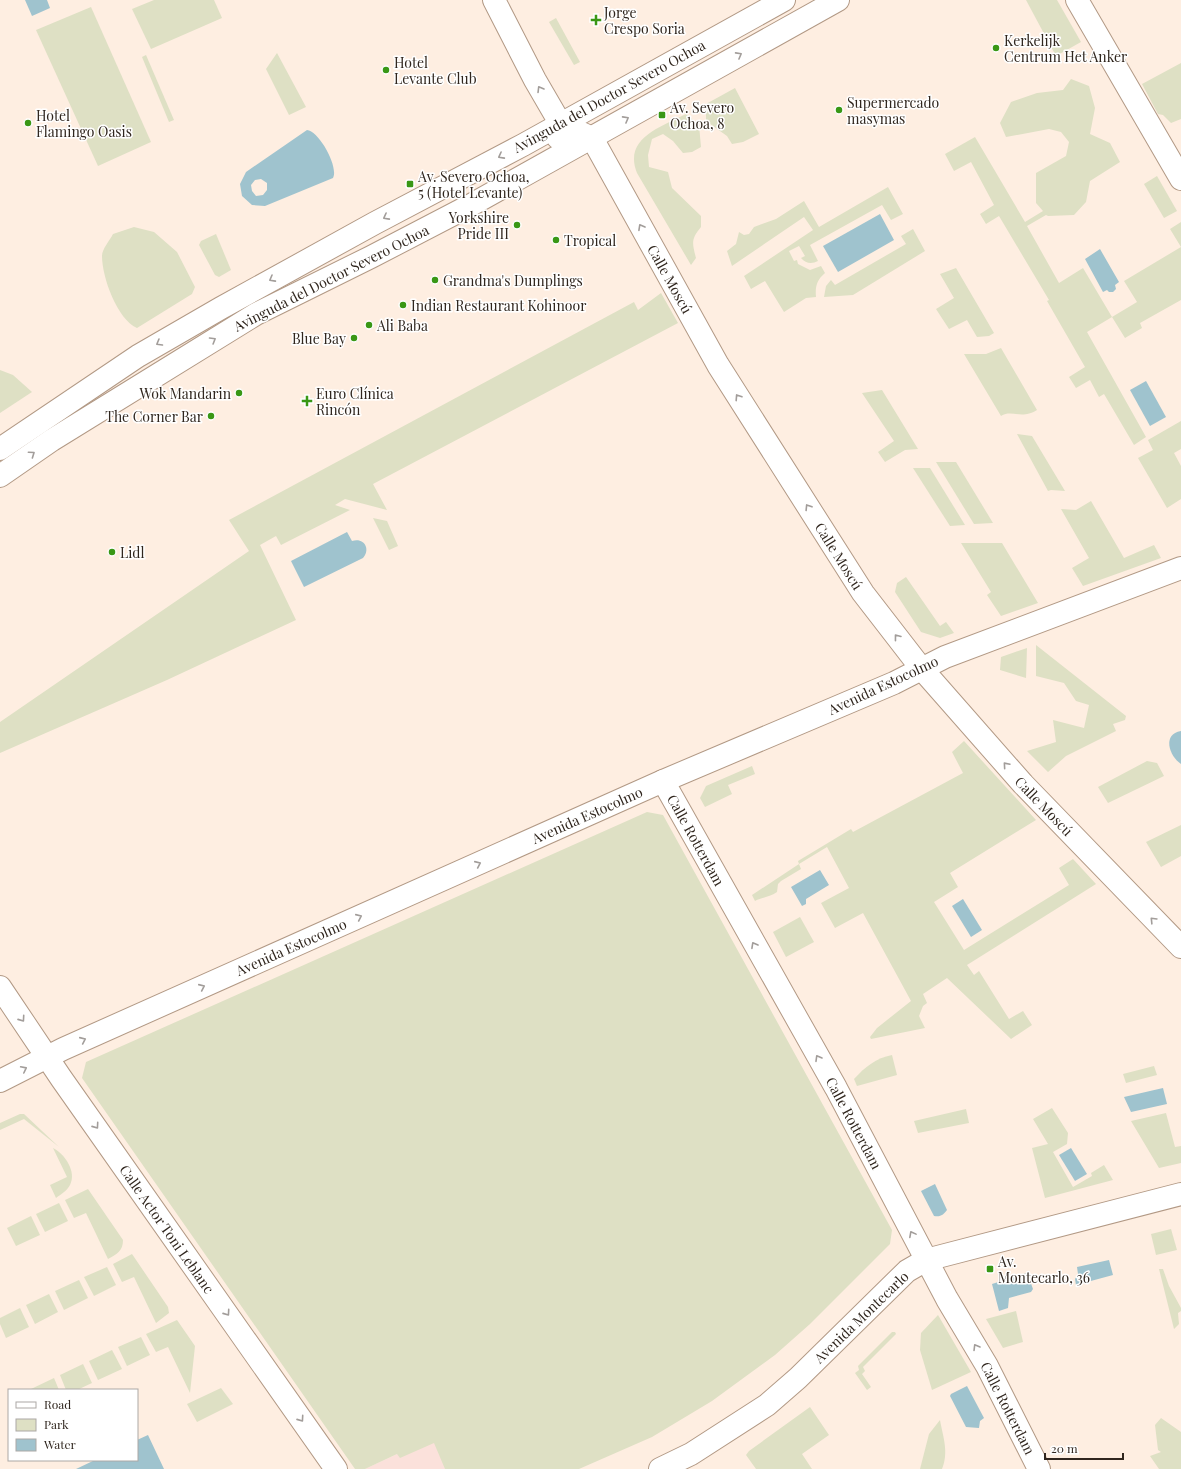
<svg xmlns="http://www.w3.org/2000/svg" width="1181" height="1469" viewBox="0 0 1181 1469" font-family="'Playfair Display',serif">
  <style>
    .industrial { fill: #fbe1db }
    .green { fill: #dee0c4 }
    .water { fill: #9fc3ce; fill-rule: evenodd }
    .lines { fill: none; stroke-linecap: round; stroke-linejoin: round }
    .minor-casing { stroke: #b29985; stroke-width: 24 }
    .minor { stroke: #fff; stroke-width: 22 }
    .oneway { stroke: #a29d9a }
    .poi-dot { fill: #399715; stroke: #fff; stroke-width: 1.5 }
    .labels { text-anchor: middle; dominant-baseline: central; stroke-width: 3; stroke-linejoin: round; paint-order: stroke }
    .poi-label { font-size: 14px; fill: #30261e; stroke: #fff; text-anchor: start }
    .street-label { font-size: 14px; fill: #30261e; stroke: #fff }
  </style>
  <rect width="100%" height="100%" fill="#feeee1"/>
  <path class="industrial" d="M438,1435L459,1469H365Z"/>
  <g class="green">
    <path d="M154,0H214L222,18L151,49L132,9Z"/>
    <path d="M1026,0H1057L1081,42L1056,56Z"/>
    <path d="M91,7L151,142L98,166L36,30Z"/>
    <path d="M556,18L580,62L574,65L549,22Z"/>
    <path d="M277,53L306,107L289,115L266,69Z"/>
    <path d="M146,55L174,120L169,122L142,57Z"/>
    <path d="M1181,63V119L1171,123L1163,115L1158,114L1142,84Z"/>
    <path d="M1071,79L1089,86L1095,108L1090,134L1110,143L1120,162L1090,181L1086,202L1074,215L1048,216L1046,215L1027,226L1059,283L1083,268L1112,317L1137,302L1124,281L1181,247L1170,229L1181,222V300L1140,323L1142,328L1125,338L1112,317L1087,332L1146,437L1134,445L1104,394L1099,397L1090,380L1076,388L1069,377L1085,367L1047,301L1049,300L999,216L986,224L980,214L994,205L971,162L954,171L945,154L975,137L1025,222L1043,211L1036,203V173L1066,156L1069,142L1061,132L1049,129L1006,137L1000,123L1011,102L1037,93L1063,90Z"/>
    <path d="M735,88L759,134L743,142L732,144L727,136L706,121V104Z"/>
    <path d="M686,114L699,125L701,147L692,152L683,153L673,141L663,134L652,139L648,155L649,167L668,172L672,188L701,216V227C691,239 692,243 696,258L691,265L637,173C623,138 661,127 686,114Z"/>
    <path d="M1157,176L1177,211L1164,218L1144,184Z"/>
    <path d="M888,187L903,214L891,220L882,205L810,245L818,261C812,264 806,264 801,258L805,256L799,246L789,251L794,261L797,260L798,264L810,270L821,266L825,273C817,280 815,286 816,297L806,298L784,312L765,281L751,289L744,276L813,230L804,217L732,266L727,251L736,244L739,232L744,235L749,234L754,227L776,219L804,201L819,227Z"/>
    <path d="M134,227L154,232L177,252L195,287L192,294L137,328C117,319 102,277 102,256C102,249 110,240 113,234Z"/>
    <path d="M913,229L925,251L853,295L824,297L826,286L831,280L835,285L906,244L901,236Z"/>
    <path d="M216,234L231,270L219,277L215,275L199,245L201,241Z"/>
    <path d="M956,268L994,333L989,336L977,337L967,320L949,329L936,309L954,298L940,274Z"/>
    <path d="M661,293L678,323L373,484L387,510L345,499L335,505L350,510L281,545L276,536L260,545L296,620L167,680L0,753V722L249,551L229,520L634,302L638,310Z"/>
    <path d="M1001,348L1037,410C1021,420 1012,409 1001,416L964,354H986Z"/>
    <path d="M0,370L13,375L32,392L0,413Z"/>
    <path d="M882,390L918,449L905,450L885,462L878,452L894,441L862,393Z"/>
    <path d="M1181,421V449L1174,453L1181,466V499L1167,508L1138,458L1153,450L1148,440Z"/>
    <path d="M1017,434L1032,436L1065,491L1051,490L1048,491Z"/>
    <path d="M936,462H956L993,523L974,524Z"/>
    <path d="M913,468H930L965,525L950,526Z"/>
    <path d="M1091,501L1124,558L1154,545L1161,558L1083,586L1072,568L1089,558L1061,509L1076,510Z"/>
    <path d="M373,518L387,521L398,546L389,550Z"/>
    <path d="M961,543H1002L1038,603L1001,616L987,595L991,592Z"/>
    <path d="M906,577L940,626L946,622L954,633L940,638L921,632L895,592L897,583Z"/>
    <path d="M1036,645L1126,716L1125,720L1113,724L1116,731L1066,756L1048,772L1027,751L1056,742L1053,720L1084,728L1089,705L1076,701L1064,683L1036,676Z"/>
    <path d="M1027,648L1026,678L1000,670L1001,657Z"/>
    <path d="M964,741L1036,820L950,873L958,887L934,902L964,950L1069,885L1059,868L1073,859L1096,884L967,965L974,975L979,971L1009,1019L1023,1011L1032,1025L1011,1039L947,978L923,994L927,1003L923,1006L919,1016L925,1028L871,1039L870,1037L877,1028L911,1001L863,913L835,928L821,903L849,888L827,847L799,864L801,869L781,881L778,884L777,892C770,897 763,897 755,901L752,895L799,864L798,861L851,829L853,832L963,773L952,752Z"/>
    <path d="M1147,761L1157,763L1164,776L1108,803L1098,787Z"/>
    <path d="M752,766L755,774L728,785L732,794L705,807L700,798L706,786Z"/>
    <path d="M647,812L663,815L892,1230L890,1244L810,1324L775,1355L712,1401L652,1437L579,1469H445L434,1443L400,1458L397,1454L365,1469H355L82,1078L86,1062Z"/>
    <path d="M1181,825V856L1161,867L1146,842Z"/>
    <path d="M800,917L814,942L786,957L773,932Z"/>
    <path d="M892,1055L897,1075L857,1086L854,1079C865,1067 876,1058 892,1055Z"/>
    <path d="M1154,1066L1157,1075L1126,1083L1123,1074Z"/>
    <path d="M1052,1108L1068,1133L1067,1144L1053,1152L1073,1187L1092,1176L1091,1173L1104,1165L1113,1180L1045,1198L1032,1148L1048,1144L1033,1119Z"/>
    <path d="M966,1109L969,1123L918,1133L914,1121Z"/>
    <path d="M1166,1113L1175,1147L1181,1146V1163L1159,1168L1131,1121Z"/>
    <path d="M20,1114H24L59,1147L24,1119L0,1130V1123Z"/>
    <path d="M53,1148C65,1154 77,1172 70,1185C67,1191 61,1194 56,1198L50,1185L67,1177Z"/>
    <path d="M88,1189L123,1240C123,1251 117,1254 108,1259L86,1213L74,1218L65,1200Z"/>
    <path d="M59,1203L68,1221L45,1232L36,1214Z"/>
    <path d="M31,1216L40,1235L16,1246L7,1228Z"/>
    <path d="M1171,1229L1177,1250L1156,1255L1151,1234Z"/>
    <path d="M132,1254L168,1307L169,1313L156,1323L134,1277L122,1282L113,1264Z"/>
    <path d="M107,1267L116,1285L94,1296L84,1277Z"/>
    <path d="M1159,1269H1163L1169,1286L1181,1308V1311L1178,1313L1179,1324L1174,1329Z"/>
    <path d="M79,1280L88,1298L64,1310L55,1291Z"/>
    <path d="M49,1294L58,1312L35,1324L26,1305Z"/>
    <path d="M20,1308L29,1327L6,1338L0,1324V1318Z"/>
    <path d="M1016,1311L1023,1342L1003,1348L986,1319Z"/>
    <path d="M938,1315L971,1372L932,1390L920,1350L921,1333Z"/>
    <path d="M177,1320L195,1346L190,1393L168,1347L156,1352L146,1334Z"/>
    <path d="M892,1332H895L896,1334L863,1367L865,1371L862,1374L871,1387L867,1390L855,1373L859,1370L858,1366Z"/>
    <path d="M141,1337L150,1355L127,1366L118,1347Z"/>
    <path d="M112,1350L122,1369L98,1380L89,1361Z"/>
    <path d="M83,1364L92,1383L77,1390H66L60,1375Z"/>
    <path d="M54,1378L59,1390H31V1389Z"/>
    <path d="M221,1388L233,1404L197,1422L187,1404Z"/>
    <path d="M810,1407L829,1435L802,1454L812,1469H756L746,1455L749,1451Z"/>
    <path d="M1161,1418L1181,1432V1469H1159L1150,1456L1161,1452L1158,1450L1155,1425Z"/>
    <path d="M940,1420C943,1437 949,1452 942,1469H920L929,1434Z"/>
  </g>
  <g class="water">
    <path d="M25,0H47L50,8L32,16Z"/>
    <path d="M307,130C319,131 339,167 333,178L265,206L252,205L242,196L240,184L246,172ZM261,179L267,183V190L263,195L256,196L252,191L251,185L255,180Z"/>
    <path d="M880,214L894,240L838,272L823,246Z"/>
    <path d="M1100,249L1119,282L1115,285L1116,289L1113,292H1109L1107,290L1103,292L1085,259Z"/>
    <path d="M1146,381L1166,417L1150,426L1130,390Z"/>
    <path d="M347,532L352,541C364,537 371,549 363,558L304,587L291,561Z"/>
    <path d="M1181,731V764C1169,756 1162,734 1181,731Z"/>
    <path d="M820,870L829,885L806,899V904L802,906L791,887Z"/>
    <path d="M963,899L982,930L971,937L952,906Z"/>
    <path d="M1163,1088L1167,1104L1131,1112L1124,1097Z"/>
    <path d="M1071,1148L1087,1174L1075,1181L1059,1155Z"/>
    <path d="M935,1184L947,1210C943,1215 941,1217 934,1216L921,1191Z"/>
    <path d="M1109,1260L1113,1275L1076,1285L1075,1279L1078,1274L1077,1267Z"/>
    <path d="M1027,1273L1033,1289L1031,1292L1009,1298L1008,1308L999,1311L992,1284Z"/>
    <path d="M967,1386L984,1418L980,1421L979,1428L966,1427L950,1396L951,1394Z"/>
    <path d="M148,1435L164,1469H76L95,1460H137V1440Z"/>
  </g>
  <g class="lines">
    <defs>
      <g id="minor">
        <path d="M494,0L535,80L560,123L558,138"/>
        <path d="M1077,0L1181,179"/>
        <path d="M560,123L592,138L718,365L863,593L921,668L1023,784L1181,947"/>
        <path d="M0,449L138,356L221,308L375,223L523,145L784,0"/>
        <path d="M0,476L52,440L256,314L371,257L471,205L838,0"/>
        <path d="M663,781L836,1088L947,1299L987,1366L1039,1469"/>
        <path d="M0,987L61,1078L336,1469"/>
        <path d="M0,1081L63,1049L663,781L894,683L945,657L1181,568"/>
        <path d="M660,1469L691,1454L767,1405L798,1378L907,1271L926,1260L1181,1194"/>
      </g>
    </defs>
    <use href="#minor" class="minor-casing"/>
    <use href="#minor" class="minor"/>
  </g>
  <defs><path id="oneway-chevron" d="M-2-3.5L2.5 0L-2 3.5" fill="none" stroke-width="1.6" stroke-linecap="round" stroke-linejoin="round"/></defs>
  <g class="oneway">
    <use href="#oneway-chevron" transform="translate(739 55) rotate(-29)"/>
    <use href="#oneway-chevron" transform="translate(540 89) rotate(-121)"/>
    <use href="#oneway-chevron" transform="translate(626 119) rotate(-29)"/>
    <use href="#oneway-chevron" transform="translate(501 156) rotate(152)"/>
    <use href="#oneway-chevron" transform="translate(386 217) rotate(152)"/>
    <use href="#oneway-chevron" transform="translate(641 227) rotate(-119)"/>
    <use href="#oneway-chevron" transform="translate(272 279) rotate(151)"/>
    <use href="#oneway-chevron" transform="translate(213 340) rotate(-31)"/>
    <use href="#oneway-chevron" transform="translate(159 343) rotate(150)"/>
    <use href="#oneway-chevron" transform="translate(738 397) rotate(-123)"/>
    <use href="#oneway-chevron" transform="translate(32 454) rotate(-35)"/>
    <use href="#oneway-chevron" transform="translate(808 507) rotate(-122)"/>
    <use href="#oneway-chevron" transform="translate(897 637) rotate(-128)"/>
    <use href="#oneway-chevron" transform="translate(1006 765) rotate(-131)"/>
    <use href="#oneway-chevron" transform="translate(478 864) rotate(-24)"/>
    <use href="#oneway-chevron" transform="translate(359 917) rotate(-24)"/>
    <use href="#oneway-chevron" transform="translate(1153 920) rotate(-134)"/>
    <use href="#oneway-chevron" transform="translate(754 945) rotate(-119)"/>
    <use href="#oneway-chevron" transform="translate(202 987) rotate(-24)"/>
    <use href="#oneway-chevron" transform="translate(22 1019) rotate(55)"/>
    <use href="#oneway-chevron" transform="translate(83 1040) rotate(-24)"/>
    <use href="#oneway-chevron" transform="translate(818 1058) rotate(-120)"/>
    <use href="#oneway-chevron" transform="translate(24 1069) rotate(-27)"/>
    <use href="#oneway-chevron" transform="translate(96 1126) rotate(55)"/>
    <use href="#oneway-chevron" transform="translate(912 1234) rotate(-118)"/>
    <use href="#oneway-chevron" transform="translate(227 1313) rotate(55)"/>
    <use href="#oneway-chevron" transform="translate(976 1347) rotate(-121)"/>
    <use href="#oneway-chevron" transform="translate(301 1419) rotate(55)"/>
  </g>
  <g class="poi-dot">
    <path d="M594 14h4v4h4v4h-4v4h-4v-4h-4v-4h4z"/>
    <circle cx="996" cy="48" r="4"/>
    <circle cx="386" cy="70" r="4"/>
    <circle cx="839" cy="110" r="4"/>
    <rect x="658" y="111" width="8" height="8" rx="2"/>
    <circle cx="28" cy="123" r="4"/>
    <rect x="406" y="180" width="8" height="8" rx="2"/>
    <circle cx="517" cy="225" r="4"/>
    <circle cx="556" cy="240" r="4"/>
    <circle cx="435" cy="280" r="4"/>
    <circle cx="403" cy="305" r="4"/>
    <circle cx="369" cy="325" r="4"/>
    <circle cx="354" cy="338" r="4"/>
    <circle cx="239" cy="393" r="4"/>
    <path d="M305 395h4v4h4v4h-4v4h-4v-4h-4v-4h4z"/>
    <circle cx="211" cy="416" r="4"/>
    <circle cx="112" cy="552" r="4"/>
    <rect x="986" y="1265" width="8" height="8" rx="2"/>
  </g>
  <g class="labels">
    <g class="poi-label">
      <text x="604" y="12">Jorge<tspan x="604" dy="16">Crespo Soria</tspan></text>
      <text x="1004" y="40">Kerkelijk<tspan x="1004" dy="16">Centrum Het Anker</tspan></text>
      <text x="394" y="62">Hotel<tspan x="394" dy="16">Levante Club</tspan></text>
      <text x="847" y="102">Supermercado<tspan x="847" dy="16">masymas</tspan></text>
      <text x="670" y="107">Av. Severo<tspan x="670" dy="16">Ochoa, 8</tspan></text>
      <text x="36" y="115">Hotel<tspan x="36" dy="16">Flamingo Oasis</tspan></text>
      <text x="418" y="176">Av. Severo Ochoa,<tspan x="418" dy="16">5 (Hotel Levante)</tspan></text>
      <text x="509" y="217" text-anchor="end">Yorkshire<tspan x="509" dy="16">Pride III</tspan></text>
      <text x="564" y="240">Tropical</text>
      <text x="443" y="280">Grandma's Dumplings</text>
      <text x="411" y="305">Indian Restaurant Kohinoor</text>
      <text x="377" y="325">Ali Baba</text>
      <text x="346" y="338" text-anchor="end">Blue Bay</text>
      <text x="231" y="393" text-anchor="end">Wok Mandarin</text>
      <text x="316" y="393">Euro Clínica<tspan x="316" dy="16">Rincón</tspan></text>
      <text x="203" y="416" text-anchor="end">The Corner Bar</text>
      <text x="120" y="552">Lidl</text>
      <text x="998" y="1261">Av.<tspan x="998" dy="16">Montecarlo, 36</tspan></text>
    </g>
    <g class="street-label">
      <text transform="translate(609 96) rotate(-29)">Avinguda del Doctor Severo Ochoa</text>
      <text transform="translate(331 278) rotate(-27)">Avinguda del Doctor Severo Ochoa</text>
      <text transform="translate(670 279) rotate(61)">Calle Moscú</text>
      <text transform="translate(839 556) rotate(58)">Calle Moscú</text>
      <text transform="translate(883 685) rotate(-25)">Avenida Estocolmo</text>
      <text transform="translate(1044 806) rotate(46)">Calle Moscú</text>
      <text transform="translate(587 815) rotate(-24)">Avenida Estocolmo</text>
      <text transform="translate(696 840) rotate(61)">Calle Rotterdam</text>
      <text transform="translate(291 947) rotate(-24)">Avenida Estocolmo</text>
      <text transform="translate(854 1123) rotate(62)">Calle Rotterdam</text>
      <text transform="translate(167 1229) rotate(55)">Calle Actor Toni Leblanc</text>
      <text transform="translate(861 1317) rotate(-44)">Avenida Montecarlo</text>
      <text transform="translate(1008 1408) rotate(63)">Calle Rotterdam</text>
    </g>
  </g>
  <rect x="8" y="1389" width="130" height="72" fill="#ffffff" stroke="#aca8a5"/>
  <rect x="16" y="1402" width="20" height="6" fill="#ffffff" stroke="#aca8a5"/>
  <text x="44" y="1409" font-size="12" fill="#30261e">Road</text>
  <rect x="16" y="1419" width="20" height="12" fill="#dee0c4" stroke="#aca8a5"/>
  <text x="44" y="1429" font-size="12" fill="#30261e">Park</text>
  <rect x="16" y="1439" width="20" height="12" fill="#9fc3ce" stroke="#aca8a5"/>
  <text x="44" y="1449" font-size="12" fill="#30261e">Water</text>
  <path d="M1045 1453v6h78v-6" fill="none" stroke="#30261e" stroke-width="2"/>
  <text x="1051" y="1453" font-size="12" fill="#30261e" stroke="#ffffff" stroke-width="3" paint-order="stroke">20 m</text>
</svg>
